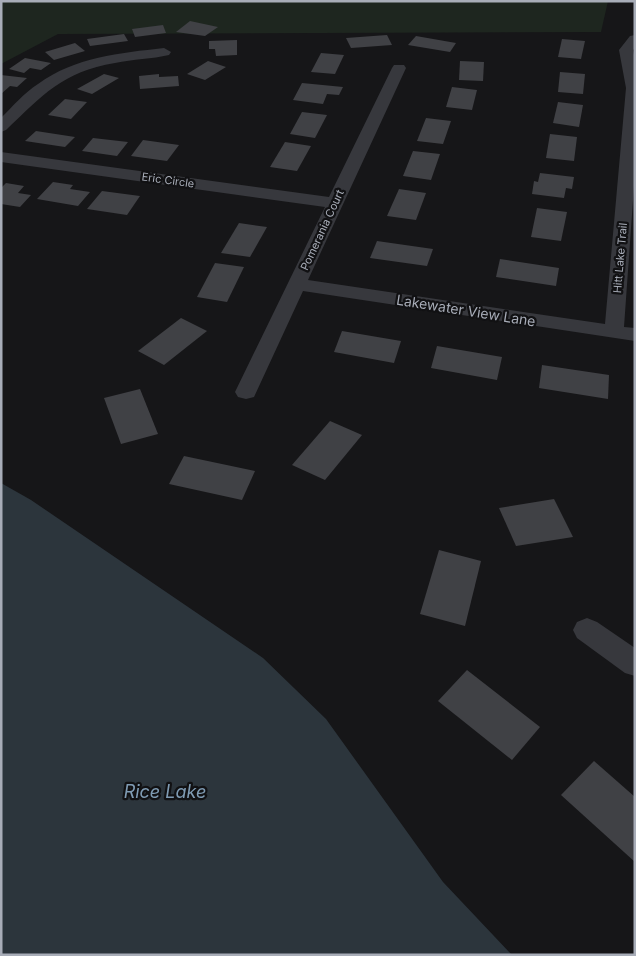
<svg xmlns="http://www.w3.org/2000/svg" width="636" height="956" viewBox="0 0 636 956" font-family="Inter,sans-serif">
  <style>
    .green { fill: #1e261f }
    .water { fill: #2c353c }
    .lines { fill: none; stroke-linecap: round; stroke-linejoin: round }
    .stream { fill: #2c353c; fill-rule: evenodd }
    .building { fill: #404145 }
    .minor { fill: #37383d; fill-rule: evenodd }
    .labels { text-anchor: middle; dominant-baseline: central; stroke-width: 4.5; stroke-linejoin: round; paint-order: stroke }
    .far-street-label { font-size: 11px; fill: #a8adb8; stroke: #111113 }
    .street-label { font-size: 14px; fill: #a8adb8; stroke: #111113 }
    .near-water-label { font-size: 18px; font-style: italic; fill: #7f9bb3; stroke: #111113 }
  </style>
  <rect width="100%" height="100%" fill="#161618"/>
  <path class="green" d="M1,1H608L601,32L58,34L1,64Z"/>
  <path class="water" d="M1,483L31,500L263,658L326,719L443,882L512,955H1Z"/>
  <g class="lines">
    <path class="stream" d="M512,1H555L553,2Z"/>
  </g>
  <g class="building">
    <path d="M190,21L218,27L205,36L176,32Z"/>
    <path d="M163,25L166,33L135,37L132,29Z"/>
    <path d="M124,34L128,41L90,46L87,39Z"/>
    <path d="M387,35L392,45L351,48L346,38Z"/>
    <path d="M416,36L456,43L450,52L408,45Z"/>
    <path d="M562,39L585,41L581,59L558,57Z"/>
    <path d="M237,40V55L216,56L215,49H209V41Z"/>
    <path d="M75,43L85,51L54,60L45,52Z"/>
    <path d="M321,53L344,55L335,74L311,72Z"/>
    <path d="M25,58L51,63L41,70L30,68L24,73L9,69Z"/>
    <path d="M208,61L226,67L205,80L187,74Z"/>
    <path d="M460,61L484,62L483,81L459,80Z"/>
    <path d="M560,72L585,74L583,94L558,92Z"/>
    <path d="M104,74L119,78L92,94L77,89Z"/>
    <path d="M159,74V77L178,76L179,86L140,89L139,76Z"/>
    <path d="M1,75L27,78L17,87L10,86L1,94Z"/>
    <path d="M302,83L343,87L339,95L327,94L323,104L293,100Z"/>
    <path d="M452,87L477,90L472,110L446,107Z"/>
    <path d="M65,99L87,102L71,119L48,115Z"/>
    <path d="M558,102L583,105L579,127L553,123Z"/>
    <path d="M302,112L327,115L315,138L290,134Z"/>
    <path d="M426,118L451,121L443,144L417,141Z"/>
    <path d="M36,131L75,137L65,147L25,141Z"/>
    <path d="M550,134L577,137L574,161L546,158Z"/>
    <path d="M93,138L128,142L117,156L82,151Z"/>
    <path d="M143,140L179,145L167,161L131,156Z"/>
    <path d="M285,142L311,146L297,171L270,167Z"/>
    <path d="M413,151L440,154L431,180L403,176Z"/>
    <path d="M540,173L574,177L572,189L566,188L564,198L532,194L534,181L538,182Z"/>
    <path d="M53,182L73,185L70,189L90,192L78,206L37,199Z"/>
    <path d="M6,183L24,186L18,193L31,195L20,207L1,204V188Z"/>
    <path d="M399,189L426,193L416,220L387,216Z"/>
    <path d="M102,191L140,196L127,215L87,209Z"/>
    <path d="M537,208L567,212L561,241L531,237Z"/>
    <path d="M239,223L267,227L250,257L221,253Z"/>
    <path d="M377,241L433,249L427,266L370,258Z"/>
    <path d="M500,259L559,268L556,286L496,277Z"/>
    <path d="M215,263L244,267L227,302L197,297Z"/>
    <path d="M181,318L207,331L164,365L138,351Z"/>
    <path d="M342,331L401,341L394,363L334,352Z"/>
    <path d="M437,346L502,357L497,380L431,368Z"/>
    <path d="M542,365L609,375L608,399L539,388Z"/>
    <path d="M140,389L158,434L121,444L104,398Z"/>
    <path d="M330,421L362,435L325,480L292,465Z"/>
    <path d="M184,456L255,471L242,500L169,484Z"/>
    <path d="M554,499L573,537L516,546L499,508Z"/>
    <path d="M439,550L481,561L465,626L420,614Z"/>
    <path d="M467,670L540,727L512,760L438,701Z"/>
    <path d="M594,761L635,797V862L561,795Z"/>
  </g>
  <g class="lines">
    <g class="minor">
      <path d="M635,35V48L633,50L635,60V172L624,327L635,328V341L303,291L254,397L246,399L238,397L235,392L325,207L1,162V152L329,197L392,68L394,65H404L406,68L308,280L605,324L626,88L619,50L630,36Z"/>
      <path d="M164,48L171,52L169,55C152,59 133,59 115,63C62,72 43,95 6,130L1,132V118C13,106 24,93 38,84C75,57 120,53 164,48Z"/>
      <path d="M587,618L597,622L635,648V676L625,673L577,638L573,630L577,622Z"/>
    </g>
  </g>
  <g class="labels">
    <g class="far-street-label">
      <text transform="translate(168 180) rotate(8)">Eric Circle</text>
      <text transform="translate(322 230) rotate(-65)">Pomerania Court</text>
      <text transform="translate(620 258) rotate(-85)">Hitt Lake Trail</text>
    </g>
    <g class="street-label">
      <text transform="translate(466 310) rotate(9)">Lakewater View Lane</text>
    </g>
    <g class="near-water-label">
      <text x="165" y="791">Rice Lake</text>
    </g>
  </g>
  <rect width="636" height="956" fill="none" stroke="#a8adb8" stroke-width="5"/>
</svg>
